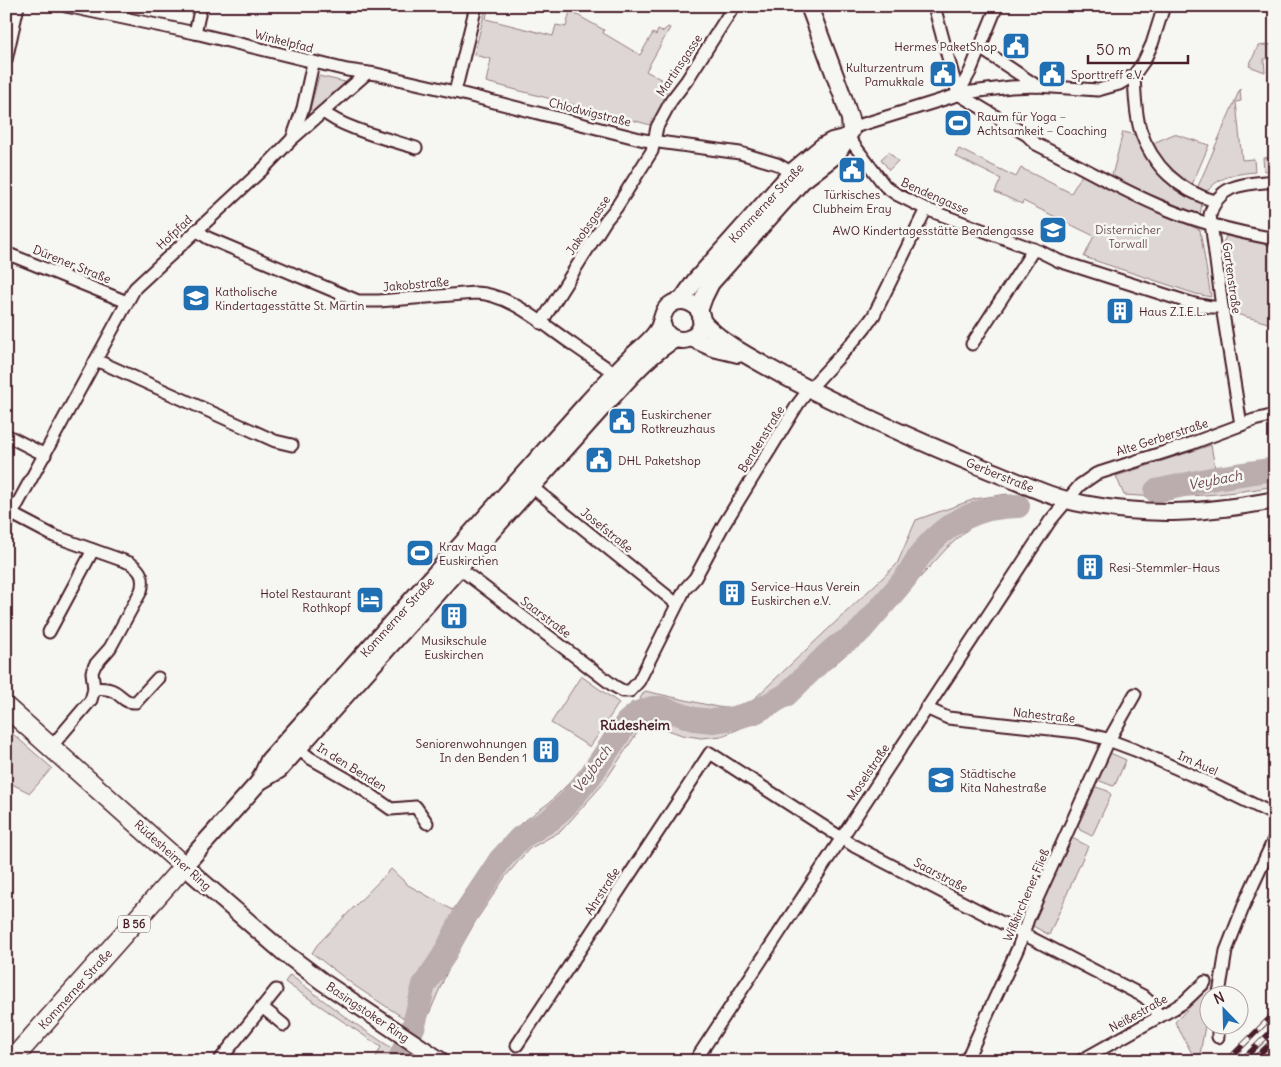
<svg xmlns="http://www.w3.org/2000/svg" width="1281" height="1067" viewBox="0 0 1281 1067" font-family="Delius,sans-serif">
  <style>
    .green { fill: #ddd6d5; stroke: #947a80 }
    .lines { fill: none; stroke-linecap: round; stroke-linejoin: round }
    .river { stroke: #bbadae; stroke-width: 24 }
    .street-casing { stroke: #4a1f2b; stroke-width: 15 }
    .secondary-casing { stroke: #4a1f2b; stroke-width: 20 }
    .primary-casing { stroke: #4a1f2b; stroke-width: 22 }
    .street { stroke: #f6f6f2; stroke-width: 11 }
    .secondary { stroke: #f6f6f2; stroke-width: 16 }
    .primary { stroke: #f6f6f2; stroke-width: 19 }
    .rail-casing { stroke: #4a1f2b; stroke-width: 5.5 }
    .rail { stroke: #f6f6f2; stroke-width: 4; stroke-dasharray: 11; stroke-linecap: butt }
    .labels { text-anchor: middle; dominant-baseline: central; stroke-width: 5; stroke-linejoin: round; paint-order: stroke }
    .shield { fill: #f6f6f2; stroke: #7e6067; stroke-width: 1 }
    .shield-label { font-size: 11px; font-weight: bold; fill: #4a1f2b }
    .street-label { font-size: 12px; fill: #4a1f2b; stroke: #f6f6f2 }
    .poi-label { font-size: 12px; fill: #4a1f2b; stroke: #f6f6f2; text-anchor: start }
    .park-label { font-size: 12px; fill: #6f4d56; stroke: #f6f6f2 }
    .water-label { font-size: 14px; font-style: italic; fill: #6c4a52; stroke: #f6f6f2 }
    .neighbourhood-label { font-size: 14px; font-weight: bold; fill: #4a1f2b; stroke: #f6f6f2 }
  </style>
  <rect width="100%" height="100%" fill="#f6f6f2"/>
  <filter id="ink" filterUnits="userSpaceOnUse"><feTurbulence type="fractalNoise" baseFrequency=".02" numOctaves="2"/><feDisplacementMap in="SourceGraphic" scale="10" xChannelSelector="R" yChannelSelector="G"/><feConvolveMatrix kernelMatrix="1 2 1 2 8 2 1 2 1" color-interpolation-filters="sRGB"/></filter>
  <g filter="url(#ink)">
    <g class="green">
      <path d="M486,7L488,8L486,19L553,36L556,25L566,27L570,11L604,30L603,33L640,55L653,33L656,35L658,30L662,32L668,27L670,28L646,71L664,81L659,87L670,93L651,125L486,82L491,59L474,55Z"/>
      <path d="M1275,44V58L1264,59L1265,72L1249,66L1258,46Z"/>
      <path d="M319,76L345,82L344,86L315,112L310,109Z"/>
      <path d="M1240,89L1241,101L1236,102L1242,160L1254,159L1255,172C1236,174 1218,176 1206,193L1196,191Z"/>
      <path d="M1123,132L1137,135L1166,180L1179,191L1202,203L1200,215L1145,192L1112,176Z"/>
      <path d="M1174,134L1209,145L1191,187L1169,169L1151,144Z"/>
      <path d="M959,149L1016,177L1021,168L1071,193L1082,175L1131,200L1200,230L1211,297L1196,294L1084,257L1094,236L1023,201L1022,204L995,192L1001,179L955,156Z"/>
      <path d="M889,152L898,161L889,170L881,159Z"/>
      <path d="M1275,157V170L1264,171L1263,158Z"/>
      <path d="M1226,236L1275,246V325L1233,313L1223,243Z"/>
      <path d="M1211,445L1215,468L1275,459V486C1225,495 1174,499 1124,495L1116,476Z"/>
      <path d="M1007,494L1023,510L1020,513L989,516L981,520L967,530L947,548L865,638L778,713L722,736L701,738L682,735L668,730L659,724L640,698L645,691L717,707L729,708L752,701L897,564L916,520L975,499Z"/>
      <path d="M581,676L619,703L590,747L551,723Z"/>
      <path d="M634,702L649,720L648,725L641,727L603,784L561,831L529,849L505,877L475,922L447,972L422,1030L355,986L312,953L317,945L391,869L408,885L453,910L491,854L511,831L550,802L580,772L611,724L631,705V703Z"/>
      <path d="M6,728L52,768L30,793L6,781Z"/>
      <path d="M1108,752L1126,760L1115,785L1113,786L1100,781L1097,778Z"/>
      <path d="M1093,786L1108,791L1111,795L1092,836L1080,830L1077,822Z"/>
      <path d="M1070,837L1088,846L1049,935L1033,926L1032,923Z"/>
      <path d="M290,975L348,1019L411,1061H374L381,1047L289,985L285,982Z"/>
      <path d="M1208,980L1214,983L1212,994H1208V1009L1200,1054L1201,1061H1196L1175,1022L1203,993Z"/>
    </g>
    <g class="lines">
      <g class="river">
        <path d="M1156,491L1216,478L1275,469"/>
        <path d="M399,1061L414,1025L424,985L443,957L465,914L500,860L520,838L550,820L568,803L590,776L627,722L638,713L653,708H662L694,719L713,721L734,718L755,712L786,695L827,655L836,647L856,635L862,629C877,611 893,594 907,576C912,568 916,560 922,553C945,522 980,506 1018,506"/>
      </g>
      <defs>
        <g id="street">
          <path d="M66,6L195,33L347,70L376,74L455,92L644,140L740,153L777,164L796,175"/>
          <path d="M934,6L958,94"/>
          <path d="M195,33L201,6"/>
          <path d="M980,48L1037,86"/>
          <path d="M6,60L18,6"/>
          <path d="M1134,75C1135,93 1135,112 1140,129C1152,166 1179,191 1215,201"/>
          <path d="M455,92L476,6"/>
          <path d="M958,94L1027,135L1036,144C1079,165 1120,190 1164,208C1199,223 1237,232 1275,239"/>
          <path d="M958,94L970,72L997,6"/>
          <path d="M324,112C341,128 392,140 416,148"/>
          <path d="M851,128L964,93L1011,87L1037,86L1098,90L1119,84L1134,75L1144,61L1152,44L1164,6"/>
          <path d="M848,137L885,186L896,194L926,209L1041,252L1059,261L1194,304L1211,307H1222"/>
          <path d="M293,138L367,73"/>
          <path d="M196,230L208,238L358,301H379L475,293C509,293 544,325 572,344C587,355 604,365 619,377"/>
          <path d="M6,253L127,302"/>
          <path d="M541,323L606,220L616,208L652,151L657,127L671,101L687,80L734,6"/>
          <path d="M972,344L1034,249"/>
          <path d="M96,360L275,441L292,445"/>
          <path d="M1241,425L1222,307L1210,215C1219,182 1247,184 1275,181"/>
          <path d="M6,435L45,455"/>
          <path d="M527,483L677,604"/>
          <path d="M12,514L54,536L130,563C141,570 145,578 141,591L110,648L95,665L92,672L94,689L91,700L51,747"/>
          <path d="M6,525L135,288L263,169L292,139L303,108L313,63"/>
          <path d="M455,565L614,686L623,691H630L639,681L685,589L695,578L723,526L798,404C821,372 852,348 874,315L926,209"/>
          <path d="M49,632L93,550"/>
          <path d="M94,689C101,688 108,688 115,692C123,697 125,703 136,702L158,678"/>
          <path d="M926,708L948,718L1078,732L1103,738L1135,750L1205,781L1275,815"/>
          <path d="M292,744L310,758L354,783L391,809L416,807L427,823"/>
          <path d="M1219,994L1226,951L1246,900L1275,837"/>
          <path d="M262,1007L284,1025"/>
          <path d="M1218,1037V1024"/>
          <path d="M517,1045L710,753L854,846L1143,996L1153,1005L1159,1017"/>
          <path d="M219,1061L276,990"/>
          <path d="M695,1061L1050,521L1080,485L1096,474L1190,444L1254,420L1275,415"/>
          <path d="M966,1061L1018,948L1028,919L1109,740L1135,694"/>
          <path d="M1080,1061L1173,1009L1184,1002L1205,982"/>
        </g>
        <g id="secondary">
          <path d="M681,301L695,281L792,172L823,146L832,141L848,137"/>
          <path d="M699,311L704,297L711,283L802,181L837,154L851,131L850,119L843,97L809,6"/>
          <path d="M701,320C723,345 754,359 782,375C850,411 920,442 991,471C1022,483 1051,498 1084,504C1153,517 1206,513 1275,500"/>
          <path d="M691,338L713,348L738,354"/>
          <path d="M259,782L279,770L601,409C624,385 646,356 675,339"/>
          <path d="M441,1061L323,982L282,951L184,866L259,782L269,760L287,740L588,402C602,387 615,372 630,358C639,349 650,342 657,331C663,323 661,311 670,305C681,297 697,302 701,315C708,341 669,351 662,324"/>
        </g>
        <path id="primary" d="M6,707L184,866L11,1061"/>
      </defs>
      <use href="#street" class="street-casing"/>
      <use href="#secondary" class="secondary-casing"/>
      <use href="#primary" class="primary-casing"/>
      <use href="#street" class="street"/>
      <use href="#secondary" class="secondary"/>
      <use href="#primary" class="primary"/>
      <defs>
        <g id="rail">
          <path d="M1227,1061L1275,1013"/>
          <path d="M1241,1061L1275,1028"/>
          <path d="M1252,1061L1275,1039"/>
        </g>
      </defs>
      <use href="#rail" class="rail-casing"/>
      <use href="#rail" class="rail"/>
    </g>
  </g>
  <defs>
    <symbol id="civic-square" viewBox="-11 -11 22 22"><rect x="-9" y="-9" width="18" height="18" rx="4" fill="#1f6fb2" stroke="#f6f6f2"/><path d="M-.6-6.5H3V-4.5H.6V-3L4-1V1h2V6H-6V1h2V-1L-.6-3ZM-1.2 2.5V6h2.4V2.5Z" fill="#fff"/></symbol>
    <symbol id="stadium-square" viewBox="-11 -11 22 22"><rect x="-9" y="-9" width="18" height="18" rx="4" fill="#1f6fb2" stroke="#f6f6f2"/><path d="M0-5a6.5 5 0 1 0 0 10a6.5 5 0 1 0 0-10ZM-3.5-1.8h7v3.6h-7Z" fill="#fff"/></symbol>
    <symbol id="school-square" viewBox="-11 -11 22 22"><rect x="-9" y="-9" width="18" height="18" rx="4" fill="#1f6fb2" stroke="#f6f6f2"/><path d="M0-5L7-2L0 1L-7-2ZM-4 1L0 2.5L4 1V4Q0 6-4 4Z" fill="#fff"/></symbol>
    <symbol id="building-square" viewBox="-11 -11 22 22"><rect x="-9" y="-9" width="18" height="18" rx="4" fill="#1f6fb2" stroke="#f6f6f2"/><path d="M-4-6H4V6H1V3H-1V6H-4ZM-2.5-4.3h1.7v1.8h-1.7ZM.8-4.3h1.7v1.8H.8ZM-2.5-1h1.7V.8h-1.7ZM.8-1h1.7V.8H.8Z" fill="#fff"/></symbol>
    <symbol id="hotel-square" viewBox="-11 -11 22 22"><rect x="-9" y="-9" width="18" height="18" rx="4" fill="#1f6fb2" stroke="#f6f6f2"/><path d="M-6-4.5h1.5V1H6V5H4.5V3h-9V5H-6ZM-4 0a1.8 1.8 0 1 1 3.6 0ZM.5 0V-2.5h3Q6-2.5 6 0Z" fill="#fff"/></symbol>
  </defs>
  <g fill-rule="evenodd">
    <use href="#civic-square" x="1000" y="30" width="32" height="32"/>
    <use href="#civic-square" x="927" y="58" width="32" height="32"/>
    <use href="#civic-square" x="1036" y="58" width="32" height="32"/>
    <use href="#stadium-square" x="942" y="107" width="32" height="32"/>
    <use href="#civic-square" x="836" y="154" width="32" height="32"/>
    <use href="#school-square" x="1037" y="214" width="32" height="32"/>
    <use href="#school-square" x="180" y="282" width="32" height="32"/>
    <use href="#building-square" x="1104" y="295" width="32" height="32"/>
    <use href="#civic-square" x="606" y="405" width="32" height="32"/>
    <use href="#civic-square" x="583" y="444" width="32" height="32"/>
    <use href="#stadium-square" x="404" y="537" width="32" height="32"/>
    <use href="#building-square" x="1074" y="551" width="32" height="32"/>
    <use href="#building-square" x="716" y="577" width="32" height="32"/>
    <use href="#hotel-square" x="354" y="584" width="32" height="32"/>
    <use href="#building-square" x="438" y="600" width="32" height="32"/>
    <use href="#building-square" x="530" y="734" width="32" height="32"/>
    <use href="#school-square" x="925" y="764" width="32" height="32"/>
  </g>
  <g class="labels">
    <rect class="shield" x="118" y="915.5" width="32" height="17" rx="4"/>
    <g class="shield-label">
      <text x="134" y="924">B 56</text>
    </g>
    <g class="street-label">
      <text transform="translate(284 41) rotate(14)">Winkelpfad</text>
      <text transform="translate(679 65) rotate(-56)">Martinsgasse</text>
      <text transform="translate(590 112) rotate(14)">Chlodwigstraße</text>
      <text transform="translate(935 196) rotate(24)">Bendengasse</text>
      <text transform="translate(766 203) rotate(-47)">Kommerner Straße</text>
      <text transform="translate(588 225) rotate(-56)">Jakobsgasse</text>
      <text transform="translate(174 232) rotate(-43)">Hofpfad</text>
      <text transform="translate(72 264) rotate(22)">Dürener Straße</text>
      <text transform="translate(1232 278) rotate(82)">Gartenstraße</text>
      <text transform="translate(416 284) rotate(-5)">Jakobstraße</text>
      <text transform="translate(1162 437) rotate(-18)">Alte Gerberstraße</text>
      <text transform="translate(761 439) rotate(-58)">Bendenstraße</text>
      <text transform="translate(1000 475) rotate(22)">Gerberstraße</text>
      <text transform="translate(607 530) rotate(39)">Josefstraße</text>
      <text transform="translate(397 617) rotate(-48)">Kommerner Straße</text>
      <text transform="translate(546 617) rotate(37)">Saarstraße</text>
      <text transform="translate(1044 715) rotate(6)">Nahestraße</text>
      <text transform="translate(1198 763) rotate(24)">Im Auel</text>
      <text transform="translate(352 767) rotate(32)">In den Benden</text>
      <text transform="translate(868 772) rotate(-56)">Moselstraße</text>
      <text transform="translate(173 855) rotate(42)">Rüdesheimer Ring</text>
      <text transform="translate(941 875) rotate(28)">Saarstraße</text>
      <text transform="translate(602 891) rotate(-57)">Ahrstraße</text>
      <text transform="translate(1026 895) rotate(-67)">Wißkirchener Fließ</text>
      <text transform="translate(75 989) rotate(-48)">Kommerner Straße</text>
      <text transform="translate(368 1012) rotate(34)">Basingstoker Ring</text>
      <text transform="translate(1138 1013) rotate(-29)">Neißestraße</text>
    </g>
    <g class="poi-label">
      <text x="997" y="46" text-anchor="end">Hermes PaketShop</text>
      <text x="924" y="67" text-anchor="end">Kulturzentrum<tspan x="924" dy="14">Pamukkale</tspan></text>
      <text x="1071" y="74">Sporttreff e.V.</text>
      <text x="977" y="116">Raum für Yoga –<tspan x="977" dy="14">Achtsamkeit – Coaching</tspan></text>
      <text x="852" y="194" text-anchor="middle">Türkisches<tspan x="852" dy="14">Clubheim Eray</tspan></text>
      <text x="1034" y="230" text-anchor="end">AWO Kindertagesstätte Bendengasse</text>
      <text x="215" y="291">Katholische<tspan x="215" dy="14">Kindertagesstätte St. Martin</tspan></text>
      <text x="1139" y="311">Haus Z.I.E.L.</text>
      <text x="641" y="414">Euskirchener<tspan x="641" dy="14">Rotkreuzhaus</tspan></text>
      <text x="618" y="460">DHL Paketshop</text>
      <text x="439" y="546">Krav Maga<tspan x="439" dy="14">Euskirchen</tspan></text>
      <text x="1109" y="567">Resi-Stemmler-Haus</text>
      <text x="751" y="586">Service-Haus Verein<tspan x="751" dy="14">Euskirchen e.V.</tspan></text>
      <text x="351" y="593" text-anchor="end">Hotel Restaurant<tspan x="351" dy="14">Rothkopf</tspan></text>
      <text x="454" y="640" text-anchor="middle">Musikschule<tspan x="454" dy="14">Euskirchen</tspan></text>
      <text x="527" y="743" text-anchor="end">Seniorenwohnungen<tspan x="527" dy="14">In den Benden 1</tspan></text>
      <text x="960" y="773">Städtische<tspan x="960" dy="14">Kita Nahestraße</tspan></text>
    </g>
    <g class="park-label">
      <text x="1128" y="229">Disternicher<tspan x="1128" dy="14">Torwall</tspan></text>
    </g>
    <g class="water-label">
      <text transform="translate(1215 480) rotate(-11)">Veybach</text>
      <text transform="translate(592 769) rotate(-54)">Veybach</text>
    </g>
    <g class="neighbourhood-label">
      <text x="635" y="725">Rüdesheim</text>
    </g>
  </g>
  <rect width="1281" height="1067" fill="none" stroke="#f6f6f2" stroke-width="25"/>
  <rect x="12" y="12" width="1256" height="1042" fill="none" stroke="#4a1f2b" stroke-width="2" filter="url(#ink)"/>
  <g transform="translate(1224 1010) rotate(337)"><circle r="24" fill="#f6f6f2" stroke="#b1a0a2"/>
  <path d="M0-4L9 19L0 12L-9 19Z" fill="#1f6fb2"/>
  <text y="-8" font-size="14" font-weight="bold" text-anchor="middle" fill="#4a1f2b">N</text>
  </g>
  <path d="M1088 55v8h100v-8" fill="none" stroke="#4a1f2b" stroke-width="2.5"/>
  <text x="1096" y="55" font-size="15" fill="#4a1f2b" stroke="#f6f6f2" stroke-width="4" paint-order="stroke">50 m</text>
</svg>
